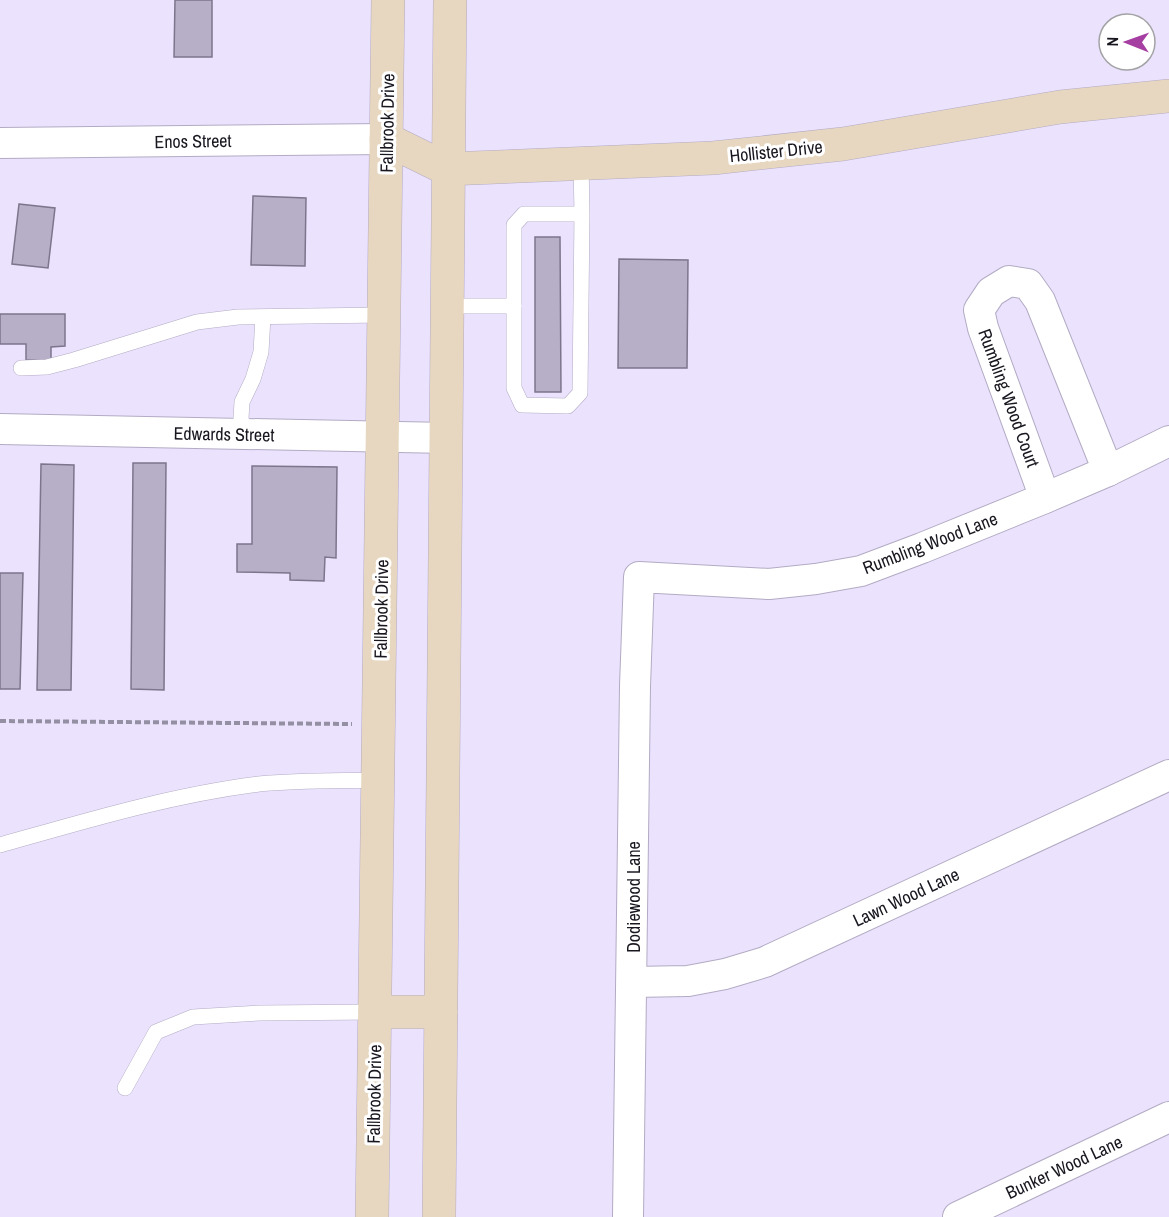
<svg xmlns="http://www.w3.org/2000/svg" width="1169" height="1217" viewBox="0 0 1169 1217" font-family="'Archivo Narrow',sans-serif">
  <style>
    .building { fill: #b7afc8; stroke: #7c758c; stroke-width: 1.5 }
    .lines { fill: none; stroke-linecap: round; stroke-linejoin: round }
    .lane-casing { stroke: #b3abc4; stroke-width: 16 }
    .street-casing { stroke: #b3abc4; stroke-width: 32 }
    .secondary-casing { stroke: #b3abc4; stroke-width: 34 }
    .path { stroke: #948fa2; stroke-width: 4; stroke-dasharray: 6 3; stroke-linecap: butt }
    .lane { stroke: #fff; stroke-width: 15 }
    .street { stroke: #fff; stroke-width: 30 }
    .secondary { stroke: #e8d7c0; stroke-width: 33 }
    .labels { text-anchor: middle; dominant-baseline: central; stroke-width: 6; stroke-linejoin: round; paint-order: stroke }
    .street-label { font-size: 18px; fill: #19161f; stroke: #fff }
  </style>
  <rect width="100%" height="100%" fill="#ebe3fd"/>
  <g class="building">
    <path d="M175,0H212V57H174Z"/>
    <path d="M253,196L306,198L305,266L251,265Z"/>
    <path d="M19,204L55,208L48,268L12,264Z"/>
    <path d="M535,237H560L561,392H535Z"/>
    <path d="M619,259L688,260L687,368H618Z"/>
    <path d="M0,314H65V346L51,347V360H26V344H0Z"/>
    <path d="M133,463H166L164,690L131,689Z"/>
    <path d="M41,464L74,465L71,690H37Z"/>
    <path d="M252,466L337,467L336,558L325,557L324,581L290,580V573L237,572V544H252Z"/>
    <path d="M0,573H23L20,689H0Z"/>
  </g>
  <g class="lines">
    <defs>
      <g id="lane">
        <path d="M581,162L582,214L580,393L568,406L522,405L514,388V225L524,214H582"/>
        <path d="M447,306H514"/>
        <path d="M21,368L47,367L74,360L197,322L238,317L384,315"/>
        <path d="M244,434L241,418L242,402L253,379L261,352L263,317"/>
        <path d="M0,845C85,821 171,795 259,784C299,780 340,781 379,780"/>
        <path d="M125,1088L156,1032L193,1017L260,1013L375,1012"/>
      </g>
      <g id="street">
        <path d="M0,143L386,139"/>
        <path d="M0,429L447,438"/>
        <path d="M1045,498L983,328L979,310L991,292L1009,281L1028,284L1040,301L1108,471"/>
        <path d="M632,982L688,981L725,974L765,962L1169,775"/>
        <path d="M628,1217L635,686L639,577L769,584L816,579L861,571L922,548L1045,498L1108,471L1169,441"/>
        <path d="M958,1217L1169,1117"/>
      </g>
      <g id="secondary">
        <path d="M386,139L447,169L713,158L843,144L1060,107L1169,96"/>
        <path d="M375,1012H441"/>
        <path d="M372,1217L388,0"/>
        <path d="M439,1217L450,0"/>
      </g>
    </defs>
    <use href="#lane" class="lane-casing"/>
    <use href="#street" class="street-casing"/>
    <use href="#secondary" class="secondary-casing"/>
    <path class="path" d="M0,721L352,724"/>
    <use href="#lane" class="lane"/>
    <use href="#street" class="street"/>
    <use href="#secondary" class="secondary"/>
  </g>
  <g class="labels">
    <g class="street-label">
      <text transform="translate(387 123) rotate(-89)">Fallbrook Drive</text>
      <text transform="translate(193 141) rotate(-1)">Enos Street</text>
      <text transform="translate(776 151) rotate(-6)">Hollister Drive</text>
      <text transform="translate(1009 398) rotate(70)">Rumbling Wood Court</text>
      <text transform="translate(224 434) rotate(1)">Edwards Street</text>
      <text transform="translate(930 543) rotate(-21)">Rumbling Wood Lane</text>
      <text transform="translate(381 609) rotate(-89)">Fallbrook Drive</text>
      <text transform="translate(633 897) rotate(-90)">Dodiewood Lane</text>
      <text transform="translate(906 897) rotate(-25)">Lawn Wood Lane</text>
      <text transform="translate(374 1094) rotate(-89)">Fallbrook Drive</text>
      <text transform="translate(1064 1167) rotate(-25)">Bunker Wood Lane</text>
    </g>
  </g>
  <g transform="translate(1127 42) rotate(271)"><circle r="28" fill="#ffffff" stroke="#a3a2a5" stroke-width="1.5"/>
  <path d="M0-4.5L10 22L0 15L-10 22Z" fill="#a63fa2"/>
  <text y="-9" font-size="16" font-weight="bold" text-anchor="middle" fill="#19161f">N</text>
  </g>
</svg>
